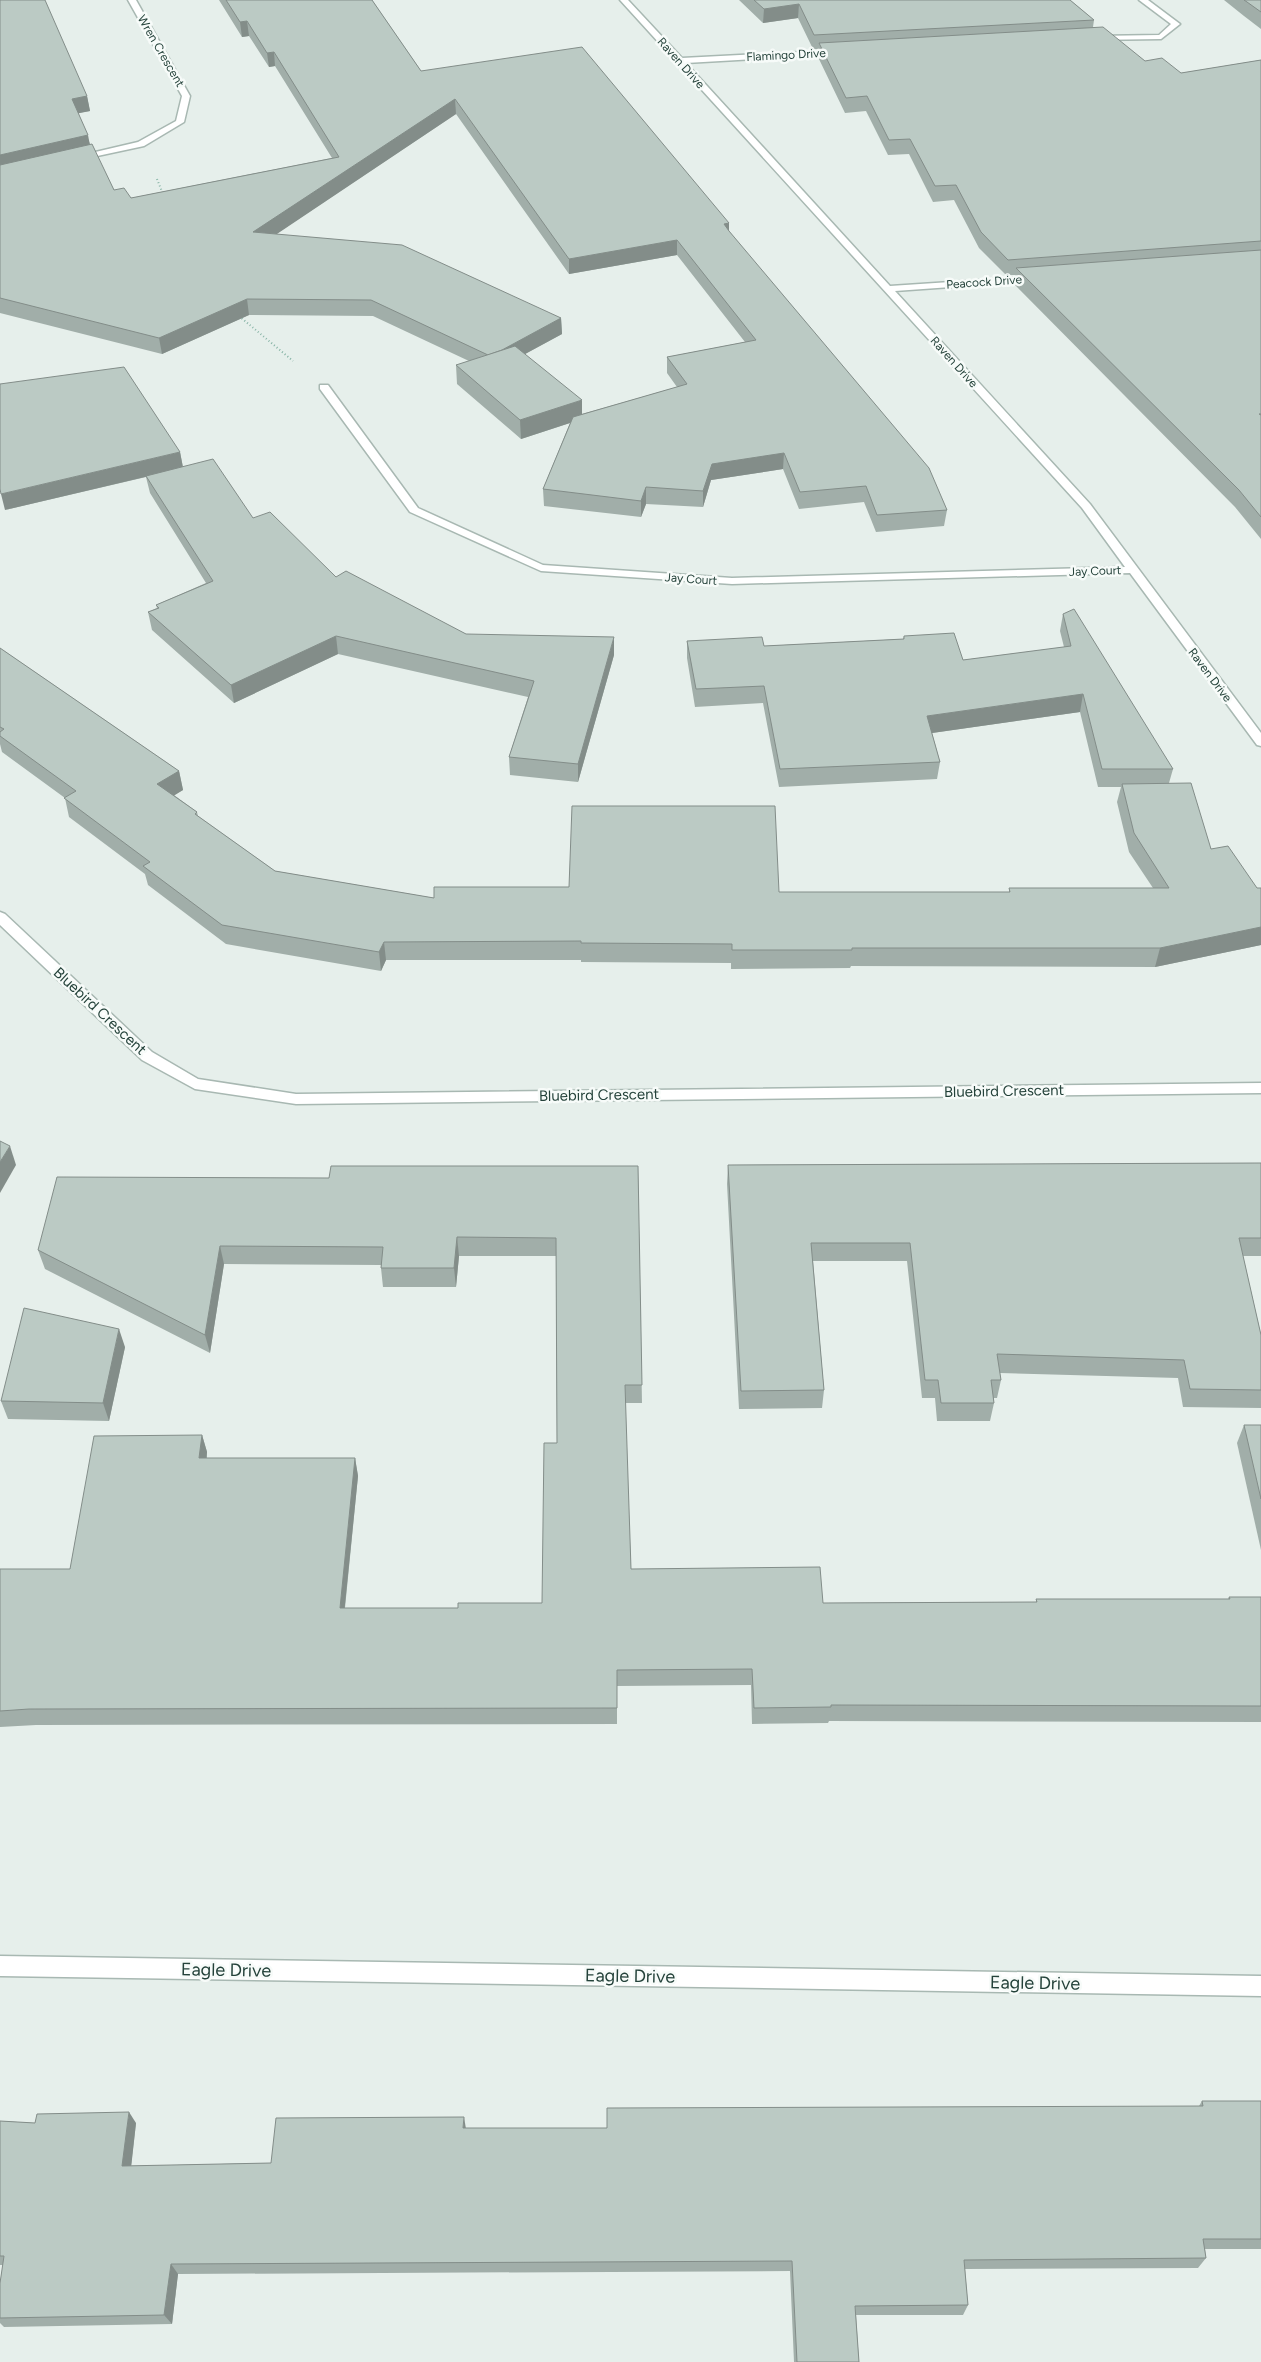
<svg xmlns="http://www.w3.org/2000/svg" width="1261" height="2362" viewBox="0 0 1261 2362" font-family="Figtree,sans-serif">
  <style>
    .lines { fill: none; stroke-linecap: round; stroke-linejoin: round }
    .minor-casing { stroke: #a8b8b2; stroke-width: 3 }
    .path { stroke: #86b3a5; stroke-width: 2; stroke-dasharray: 1 2.5; stroke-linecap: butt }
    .minor { fill: #fff; fill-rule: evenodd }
    .wall { fill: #a1aea9; fill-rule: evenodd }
    .shaded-wall { fill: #838d89 }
    .building { fill: #bbcac4; stroke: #838d89 }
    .labels { text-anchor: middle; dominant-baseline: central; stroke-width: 5; stroke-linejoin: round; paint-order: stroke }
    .far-street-label { font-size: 12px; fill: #24423a; stroke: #f7fbf9 }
    .street-label { font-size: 15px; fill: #24423a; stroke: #f7fbf9 }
    .near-street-label { font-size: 18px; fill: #24423a; stroke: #f7fbf9 }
  </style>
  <rect width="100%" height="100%" fill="#e6efeb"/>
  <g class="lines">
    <defs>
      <g id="minor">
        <path d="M128,0H136L190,96L184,122L144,146L74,161V157L138,142L176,121L182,96Z"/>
        <path d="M620,0H628L682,58L841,50L842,52L838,54L686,63L890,286L1039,276V280L1036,281L895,291L1090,504L1261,733V746L1257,745L1130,573L732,584L541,571L410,512L320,389V385H328L418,508L543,565L732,578L1125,567L1082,508Z"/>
        <path d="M1139,0H1148L1180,24L1161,39L1092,40V36H1095L1159,35L1171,24Z"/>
        <path d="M0,912L5,914L152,1052L198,1079L296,1094L1261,1083V1093L296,1104L195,1089L142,1060L0,925Z"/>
        <path d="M0,1956L1261,1976V1996L0,1976Z"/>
      </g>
    </defs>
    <use href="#minor" class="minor-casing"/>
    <g class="path">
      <path d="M157,179L163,194"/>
      <path d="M239,316L293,361"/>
    </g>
    <use href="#minor" class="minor"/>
  </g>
  <g class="wall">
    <path d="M0,0L87,96L90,111L78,113L90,144L114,190L131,198L332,158L275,66L269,67L249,36L242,37L219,0H372L421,71L729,223V231L947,510L944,526L876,532L864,502L799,509L783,469L711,480L703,507L646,504L641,517L544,506L543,489L570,423L521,439L457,384L456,365L469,361L373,316L249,315L162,354L0,313ZM456,114L569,274L677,255L745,342L667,357V373L677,387L582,414L525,354L562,334L561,318L276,234Z"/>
    <path d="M739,0H1070L1094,20L1093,27L1145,61L1181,73L1261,60V539L1235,507L1014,284L1015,275H1006L979,248L954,200L933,202L909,154L888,155L866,111L845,113L818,57V49H813L798,18L763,23Z"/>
    <path d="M1224,0H1261V29L1244,16Z"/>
    <path d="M180,452L183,467L253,518L336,577L466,634L614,655L578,782L510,775L509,757L528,697L338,654L234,703L152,630L148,612L157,608L156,605L206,583L150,493L146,477L5,510Z"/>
    <path d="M1063,614L1173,769L1169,783L1211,849L1257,888H1261V945L1155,967L851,966L850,968L731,969V963L581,962V960H386L381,971L226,944L148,885L145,874L69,817L65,798L2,752L0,744V648L179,771L183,790L174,795L197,812L198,816L275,871L434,898L779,892H1009V888H1153L1129,852L1117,802L1121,787H1098L1080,712L932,733L940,762L937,779L779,787L763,703L695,707L687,658V641L764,646L903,639L904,636L963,660L1064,647L1060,631Z"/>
    <path d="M1261,1163V1256H1243L1261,1335V1408L1183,1407L1178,1378L1000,1373L1001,1380L997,1398H994V1403L990,1421H937L935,1398H922L907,1261H813L824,1390L822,1408L739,1409L727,1184L728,1165Z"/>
    <path d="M638,1166L642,1403H625L631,1569L823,1603L1036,1602V1599H1228L1229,1597H1261V1722L829,1721L828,1723L752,1724L751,1685L617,1686V1724L36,1725L0,1727V1569H70L202,1435L207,1452V1458H355L358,1476L345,1608H458L542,1603L557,1443L556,1256H459L456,1287H383L381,1268V1265L224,1264L210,1353L45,1269L38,1250L329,1178Z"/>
    <path d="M125,1347L109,1421L8,1419L1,1401Z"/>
    <path d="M1244,1425H1261V1550L1237,1443Z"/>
    <path d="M1202,2101H1261V2249H1205L1206,2258L1198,2268L965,2269L968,2305L963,2315H856L859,2362H794L790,2271L178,2274L172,2324L4,2327L0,2323V2283L3,2265H0V2121L35,2123H136L131,2166L271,2163L466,2128H607L1199,2106Z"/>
  </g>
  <g class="shaded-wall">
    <path d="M799,4L798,18L763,23L764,9Z"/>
    <path d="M247,21L249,36L242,37L240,22Z"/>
    <path d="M274,52L275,66L269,67L267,53Z"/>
    <path d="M87,96L90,111L75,114L72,99Z"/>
    <path d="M455,99L456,114L256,248L253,232Z"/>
    <path d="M88,135L91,151L0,171V155Z"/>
    <path d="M729,223V239L724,224Z"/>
    <path d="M677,240V255L569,274V259Z"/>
    <path d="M247,299L249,315L162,354L159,338Z"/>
    <path d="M561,318L562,334L492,372L491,356Z"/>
    <path d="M582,400V419L521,439L520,420Z"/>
    <path d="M180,452L183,468L5,510L1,494Z"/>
    <path d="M784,453L783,469L711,480L703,507V491L712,464Z"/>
    <path d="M646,487V504L641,517V501Z"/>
    <path d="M336,636L338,654L234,703L231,685Z"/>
    <path d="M614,637V655L578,782V764Z"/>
    <path d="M1083,694L1080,712L925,734L927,716Z"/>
    <path d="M179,771L183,790L162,803L157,784Z"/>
    <path d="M1261,927V945L1155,967L1160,948Z"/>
    <path d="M384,942L386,960L381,971L379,952Z"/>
    <path d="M10,1146L16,1165L0,1193V1162Z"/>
    <path d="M457,1237L459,1256L456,1287L454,1268Z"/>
    <path d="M220,1246L224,1264L210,1353L205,1335Z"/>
    <path d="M119,1329L125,1347L109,1421L103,1403Z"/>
    <path d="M202,1435L207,1452L204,1476L199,1458Z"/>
    <path d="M355,1458L358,1476L343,1624L340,1608Z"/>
    <path d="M129,2112L136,2123L130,2177L122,2166Z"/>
    <path d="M464,2117L466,2129L463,2128Z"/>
    <path d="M171,2264L178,2274L172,2324L164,2315Z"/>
  </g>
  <g class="building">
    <path d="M0,0H45L87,96L72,99L88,135L0,155Z"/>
    <path d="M226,0H372L421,71L582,47L729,223L724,224L729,231L929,468L947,510L877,515L866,486L800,492L784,453L712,464L703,491L646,487L641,501L543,489L573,417L687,384L667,357L756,340L677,240L569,259L455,99L253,232L402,245L561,318L502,350L488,355L371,300L247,299L159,338L0,298V165L92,144L114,190L124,188L131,198L339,157L274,52L267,53L247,21L240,22Z"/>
    <path d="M754,0H1070L1094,20L814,35L799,4L764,9Z"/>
    <path d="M1244,0H1261V12L1247,2Z"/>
    <path d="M1103,27L1145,61L1162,58L1181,73L1261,60V241L1008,260L981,232L956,185L935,186L910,139L889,140L867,96L846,98L819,43Z"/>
    <path d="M1261,250V414H1259L1261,415V517L1239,490L1016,268Z"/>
    <path d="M515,346L582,400L520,420L456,365Z"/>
    <path d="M124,367L180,452L1,494L0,489V384Z"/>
    <path d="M213,459L253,518L270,512L336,577L346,571L466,634L614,637L578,764L509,757L534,681L336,636L231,685L148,612L159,608L156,605L213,581L146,476Z"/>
    <path d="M1074,609L1173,769H1102L1083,694L927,716L940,762L780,769L764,686L696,689L687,641L762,637L764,646L904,639V636L954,633L963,660L1071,646L1063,614Z"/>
    <path d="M0,648L179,771L157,784L197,812L195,814L275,871L434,898V887H569L572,806H775L779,892H1010L1009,888H1169L1134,833L1122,784L1191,783L1211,849L1228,846L1257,888H1261V927L1160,948H852V950H732V944L581,943V941L384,942L379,952L222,925L143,866L150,862L64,798L76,791L0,736V732L4,729L0,727Z"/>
    <path d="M0,1141L10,1146L0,1162Z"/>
    <path d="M1261,1163V1238H1239L1261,1335V1390L1190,1389L1184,1360L997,1354L1001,1380H991L994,1403H941L938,1380H925L910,1243H811L824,1390L741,1391L728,1165Z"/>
    <path d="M331,1166H638L642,1385H625L631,1569L820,1567L823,1603L1037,1602L1036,1599H1230L1229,1597H1261V1706L831,1705V1707L754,1708L752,1669L617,1670V1708L29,1709L0,1711V1569H70L94,1436L202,1435L199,1458H355L340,1608H458V1603H542L544,1443H557L556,1238L457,1237L454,1268H381L383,1247L220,1246L205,1335L38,1250L57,1177L329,1178Z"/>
    <path d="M24,1308L119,1329L103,1403L1,1401Z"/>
    <path d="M1244,1425H1261V1499Z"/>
    <path d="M1202,2101H1261V2239H1203L1206,2258L964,2260L968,2305L855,2306L859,2362H797L792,2261L171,2264L164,2315L0,2318V2283L4,2256H0V2121L35,2123L37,2114L129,2112L122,2166L271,2163L276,2118L464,2117L463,2128H607V2108L1203,2106Z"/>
  </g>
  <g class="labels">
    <g class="far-street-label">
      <text transform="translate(161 51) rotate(60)">Wren Crescent</text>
      <text transform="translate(786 55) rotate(-3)">Flamingo Drive</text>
      <text transform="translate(681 63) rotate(48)">Raven Drive</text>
      <text transform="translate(984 282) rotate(-4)">Peacock Drive</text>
      <text transform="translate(954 362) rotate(48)">Raven Drive</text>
      <text transform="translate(1095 571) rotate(-2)">Jay Court</text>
      <text transform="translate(691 579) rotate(4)">Jay Court</text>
      <text transform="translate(1210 675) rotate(53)">Raven Drive</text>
    </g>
    <g class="street-label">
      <text transform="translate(100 1011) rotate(43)">Bluebird Crescent</text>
      <text transform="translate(1004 1091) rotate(-1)">Bluebird Crescent</text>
      <text transform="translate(599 1095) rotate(-1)">Bluebird Crescent</text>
    </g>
    <g class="near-street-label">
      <text transform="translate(226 1970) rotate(1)">Eagle Drive</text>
      <text transform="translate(630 1976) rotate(1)">Eagle Drive</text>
      <text transform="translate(1035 1983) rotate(1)">Eagle Drive</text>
    </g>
  </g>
</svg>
